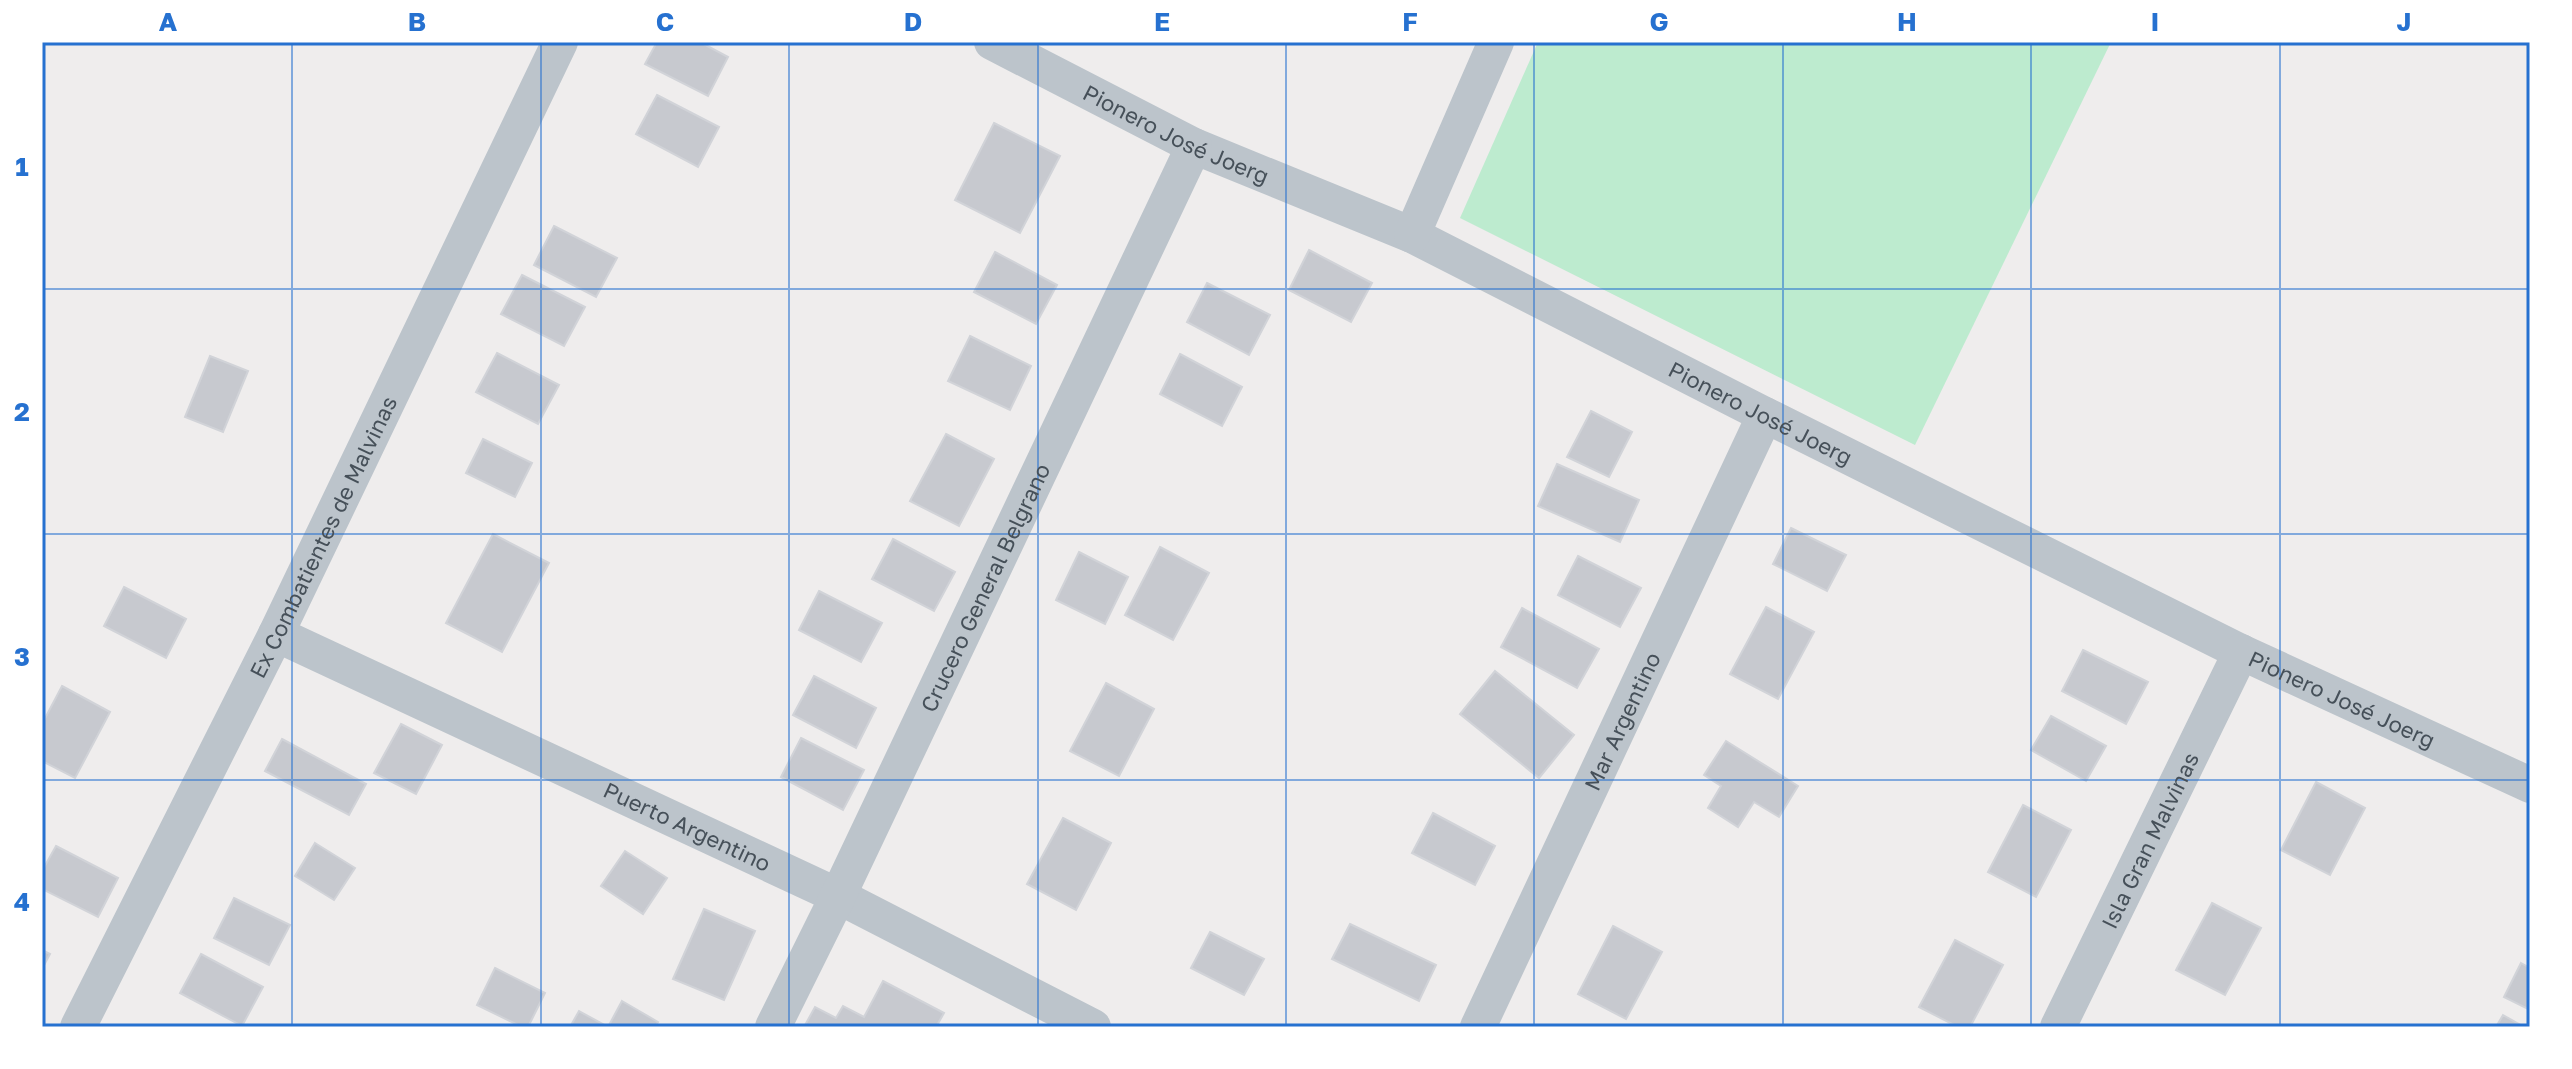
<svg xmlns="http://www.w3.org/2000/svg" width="2572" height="1069" viewBox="0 0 2572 1069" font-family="'Golos Text',sans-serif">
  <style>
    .green { fill: #bdebcf }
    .building { fill: #c7c9cf; stroke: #d1d3d8; stroke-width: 2 }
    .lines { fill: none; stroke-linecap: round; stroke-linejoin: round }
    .minor { stroke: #bcc4cb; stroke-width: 36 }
    .grid { fill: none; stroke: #2671d0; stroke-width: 2; stroke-opacity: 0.55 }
    .labels { text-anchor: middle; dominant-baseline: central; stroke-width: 7; stroke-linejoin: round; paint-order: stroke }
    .street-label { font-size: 22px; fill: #465059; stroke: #fff }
    .neatline { fill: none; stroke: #2671d0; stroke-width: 3 }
    .grid-label { font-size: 26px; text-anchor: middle; font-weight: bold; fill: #2671d0 }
  </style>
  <rect width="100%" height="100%" fill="#efeded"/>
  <path class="green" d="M1538,42H2111L1915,445L1460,218Z"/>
  <g class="building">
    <path d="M657,42H700L728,57L708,96L645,64Z"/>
    <path d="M657,95L719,127L698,167L636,134Z"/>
    <path d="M994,123L1060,156L1020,233L955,200Z"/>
    <path d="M554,226L617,258L596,297L534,265Z"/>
    <path d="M1309,250L1372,283L1351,322L1289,290Z"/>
    <path d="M995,252L1057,285L1036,324L974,292Z"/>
    <path d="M522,275L585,307L564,346L501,314Z"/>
    <path d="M1207,283L1270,315L1249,355L1187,322Z"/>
    <path d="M970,336L1031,366L1010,410L948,381Z"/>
    <path d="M497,353L559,385L538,424L476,392Z"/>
    <path d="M1180,354L1242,387L1222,426L1160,394Z"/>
    <path d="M210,356L248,371L223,432L185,417Z"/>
    <path d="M1591,411L1632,432L1609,477L1567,457Z"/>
    <path d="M946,434L994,459L959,526L910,501Z"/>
    <path d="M483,439L532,463L515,497L466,473Z"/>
    <path d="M1557,464L1639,500L1620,542L1538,506Z"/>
    <path d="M1791,528L1846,555L1827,591L1773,564Z"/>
    <path d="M493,534L549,563L502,652L446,623Z"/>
    <path d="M893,539L955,572L934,611L872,579Z"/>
    <path d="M1160,547L1209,573L1173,640L1125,615Z"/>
    <path d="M1079,552L1128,577L1105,624L1056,600Z"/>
    <path d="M1578,556L1641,588L1620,627L1558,595Z"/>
    <path d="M124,587L186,619L166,658L104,626Z"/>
    <path d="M819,591L882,623L861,662L799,630Z"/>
    <path d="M1766,607L1814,632L1778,699L1730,674Z"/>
    <path d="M1522,608L1599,649L1577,688L1501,647Z"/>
    <path d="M2083,650L2148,682L2126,724L2062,691Z"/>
    <path d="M1495,671L1574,735L1539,778L1460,714Z"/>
    <path d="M814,676L876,708L856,748L793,715Z"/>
    <path d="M1106,683L1154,709L1119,776L1070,751Z"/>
    <path d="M62,686L110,712L75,778L42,761V724Z"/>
    <path d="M2051,716L2106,746L2086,781L2031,750Z"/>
    <path d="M401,724L442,745L416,794L374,773Z"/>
    <path d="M801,738L864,770L843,810L781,777Z"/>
    <path d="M282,739L366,784L349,815L265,771Z"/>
    <path d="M1726,741L1798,786L1779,817L1754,802L1738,827L1708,808L1721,786L1704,775Z"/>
    <path d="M2316,782L2365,808L2330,875L2281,850Z"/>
    <path d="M2023,805L2071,830L2036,897L1988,872Z"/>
    <path d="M1433,813L1495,846L1475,885L1412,853Z"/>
    <path d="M1063,818L1111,843L1076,910L1027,884Z"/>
    <path d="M315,843L355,868L334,900L295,876Z"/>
    <path d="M56,846L118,878L98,917L42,889V871Z"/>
    <path d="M625,851L667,878L643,914L601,886Z"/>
    <path d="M234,898L290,925L269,965L214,938Z"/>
    <path d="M2212,903L2261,928L2225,995L2176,970Z"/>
    <path d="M704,909L755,931L724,1000L673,979Z"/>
    <path d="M1350,924L1436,965L1419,1001L1332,959Z"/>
    <path d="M1613,926L1662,952L1626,1019L1578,994Z"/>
    <path d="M1210,932L1264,959L1244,995L1191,968Z"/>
    <path d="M1955,940L2003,965L1970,1027H1958L1919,1007Z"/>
    <path d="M42,950L50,954L42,969Z"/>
    <path d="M201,954L263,987L242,1026L180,993Z"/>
    <path d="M2521,963L2530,968V1010L2504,997Z"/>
    <path d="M495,968L545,993L528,1027H522L477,1005Z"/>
    <path d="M883,981L944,1013L936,1027H804L815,1007L836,1018L843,1006L864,1017Z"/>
    <path d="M622,1001L658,1022L655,1027H570L579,1011L608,1027Z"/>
    <path d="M2503,1015L2524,1027H2496Z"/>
  </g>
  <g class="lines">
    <g class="minor">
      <path id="s1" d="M992,42L1194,146L1412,235L1765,415L2241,652L2530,785"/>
      <path d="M1412,235L1496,42"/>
      <path id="s2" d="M276,634L838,896L1093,1027"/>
      <path id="s3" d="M78,1027L276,634L560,42"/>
      <path id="s4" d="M773,1027L838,896L1194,146"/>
      <path id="s5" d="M1478,1027L1765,415"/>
      <path id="s6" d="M2058,1027L2241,652"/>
    </g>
  </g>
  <path class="grid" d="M292,42V1027M541,42V1027M789,42V1027M1038,42V1027M1286,42V1027M1534,42V1027M1783,42V1027M2031,42V1027M2280,42V1027M42,289H2530M42,534H2530M42,780H2530"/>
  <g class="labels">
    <g class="street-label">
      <text stroke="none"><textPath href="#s1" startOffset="206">Pionero José Joerg</textPath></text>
      <text stroke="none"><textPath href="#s1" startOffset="854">Pionero José Joerg</textPath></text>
      <text stroke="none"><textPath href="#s3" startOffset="548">Ex Combatientes de Malvinas</textPath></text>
      <text stroke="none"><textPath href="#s4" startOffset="488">Crucero General Belgrano</textPath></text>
      <text stroke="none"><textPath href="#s1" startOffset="1502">Pionero José Joerg</textPath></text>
      <text stroke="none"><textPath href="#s5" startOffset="338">Mar Argentino</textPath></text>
      <text stroke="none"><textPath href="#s2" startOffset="454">Puerto Argentino</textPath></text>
      <text stroke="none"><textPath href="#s6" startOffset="208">Isla Gran Malvinas</textPath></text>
    </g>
  </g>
  <rect width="2572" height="1069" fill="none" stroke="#ffffff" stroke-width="88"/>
  <rect x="44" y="44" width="2484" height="981" class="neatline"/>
  <g class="grid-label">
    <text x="168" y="31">A</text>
    <text x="417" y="31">B</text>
    <text x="665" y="31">C</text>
    <text x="913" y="31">D</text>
    <text x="1162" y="31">E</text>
    <text x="1410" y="31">F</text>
    <text x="1659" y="31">G</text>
    <text x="1907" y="31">H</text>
    <text x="2155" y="31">I</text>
    <text x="2404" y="31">J</text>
    <text x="22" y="176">1</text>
    <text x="22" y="421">2</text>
    <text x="22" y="666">3</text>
    <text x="22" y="911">4</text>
  </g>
</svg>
